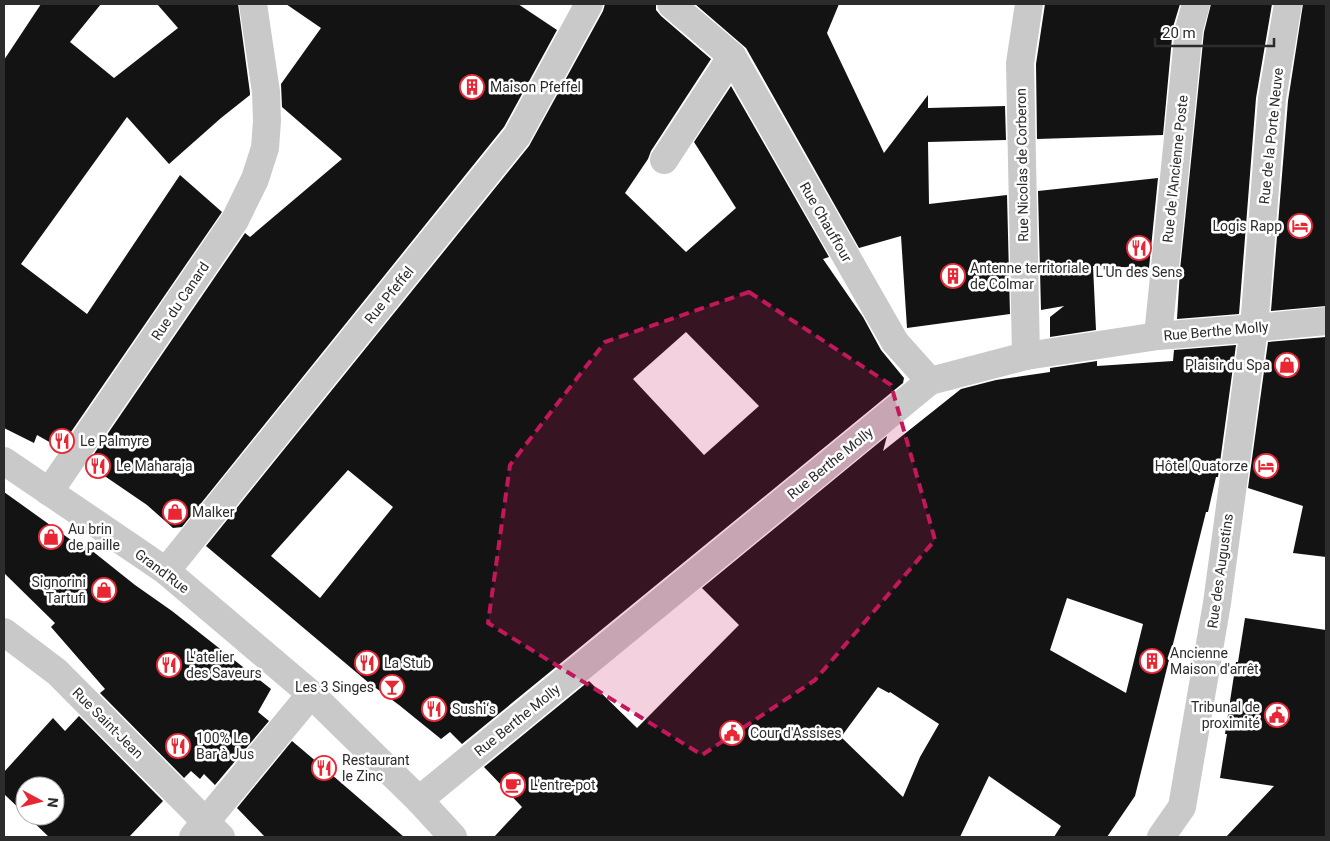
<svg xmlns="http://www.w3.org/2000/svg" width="1330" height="841" viewBox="0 0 1330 841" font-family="Roboto,sans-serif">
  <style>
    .building { fill: #131313; fill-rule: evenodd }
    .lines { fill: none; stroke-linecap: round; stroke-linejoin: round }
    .street { stroke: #c9c9c9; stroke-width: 28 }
    .marked { fill: #c2185b; fill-opacity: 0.2; stroke: #c2185b; stroke-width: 4; stroke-dasharray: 10 6; stroke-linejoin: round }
    .labels { text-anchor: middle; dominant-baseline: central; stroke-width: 5; stroke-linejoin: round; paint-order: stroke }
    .poi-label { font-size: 14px; fill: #2c2c2c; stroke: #fff; text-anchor: start }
    .street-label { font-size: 14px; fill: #2c2c2c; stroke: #fff }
  </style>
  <rect width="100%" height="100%" fill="#fff"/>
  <g class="building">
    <path d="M41,4H101L70,42L114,78L178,28L157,4H238L250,93V95L221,118L169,164L127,117L21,264L87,314L180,175L222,212L60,448L37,435L34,443L4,428V60Z"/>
    <path d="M286,4H518L557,30L504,127L182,527L173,528L147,505L87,464L245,233L250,237L342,159L282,107L281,84L321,28Z"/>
    <path d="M605,4H656V10L661,16L711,59L651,151L648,159L625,193L686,252L736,208L694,142L731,86L829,257L823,259L863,317L881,350L904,378L903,383L462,744L450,732L441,739L399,705L369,683L206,546L529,146L603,11ZM686,332L759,406L704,455L633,379ZM348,470L393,507L320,598L271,556Z"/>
    <path d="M695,4H839L827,33L884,153L928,95V108L1005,106L1006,140L928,142L929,204L1007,195L1010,314L907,328L901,236L859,248L746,48Z"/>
    <path d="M1045,4H1180L1173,27L1163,135L1037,139L1036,64Z"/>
    <path d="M1211,4H1272L1256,98L1239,314L1177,319L1180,270L1204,32Z"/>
    <path d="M1303,4H1326V306L1271,311L1288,101Z"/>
    <path d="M1158,178L1149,268L1093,266L1096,330L1050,337V317L1064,306L1041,310L1038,191Z"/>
    <path d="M1326,337V557L1293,553L1303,506L1248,488L1268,342Z"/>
    <path d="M1236,345L1218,477H1216L1208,512H1206L1135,796L1107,837H1054L1061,826L989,776L960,837H494L522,807L484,767L589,681L637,728L739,625L702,588L887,436L883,451L961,389L996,380L1050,372V368L1097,361V366L1173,361L1174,350ZM1067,598L1143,624L1126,693L1050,650ZM878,687L889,693L890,692L939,724L920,757L903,797L841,737Z"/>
    <path d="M4,492L78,545L81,542L135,585L172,611L271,689L258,712L269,721L215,785L204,774L200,779L191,771L184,778L100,693L105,689L51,627L55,623L4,573Z"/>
    <path d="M1245,618L1326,630V837H1226L1274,786L1220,778L1227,734H1225L1236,662H1238Z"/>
    <path d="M79,716L163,801L129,837H49L27,816H55V786H25V814L4,794V772L53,718L65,731Z"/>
    <path d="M292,741L324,768L404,837H265L237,808Z"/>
  </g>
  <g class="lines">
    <g class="street">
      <path d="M671,4L732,56L895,342L930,381"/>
      <path d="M664,160L732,56"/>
      <path d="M1158,336L1189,29L1196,4"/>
      <path d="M1026,356L1020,63L1029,4"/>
      <path d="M4,461L166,571L311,694L419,800L453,837"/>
      <path d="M49,492L235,220L255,179L265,148L267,121L266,92L253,4"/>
      <path d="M166,571L517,136L589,4"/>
      <path d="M4,632L57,672L221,837"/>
      <path d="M419,800L930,381L1026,356L1158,336L1254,328L1326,321"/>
      <path d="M193,837L311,694"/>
      <path d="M1161,837L1182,807L1217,603L1254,328L1272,99L1288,4"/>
    </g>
  </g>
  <path class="marked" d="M749,292L891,385L935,540L815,680L702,755L488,623L510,465L605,342Z"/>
  <defs>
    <symbol id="building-ring" viewBox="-11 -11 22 22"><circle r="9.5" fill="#fff" stroke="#e92734" stroke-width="1.5"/><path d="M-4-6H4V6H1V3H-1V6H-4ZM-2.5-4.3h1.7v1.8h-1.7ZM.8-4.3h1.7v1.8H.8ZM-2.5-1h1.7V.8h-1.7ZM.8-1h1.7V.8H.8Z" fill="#e92734"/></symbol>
    <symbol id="hotel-ring" viewBox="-11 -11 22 22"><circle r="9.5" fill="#fff" stroke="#e92734" stroke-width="1.5"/><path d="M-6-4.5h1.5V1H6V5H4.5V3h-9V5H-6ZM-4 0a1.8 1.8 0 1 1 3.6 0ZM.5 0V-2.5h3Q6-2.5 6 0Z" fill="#e92734"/></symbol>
    <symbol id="restaurant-ring" viewBox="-11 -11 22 22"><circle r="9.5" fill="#fff" stroke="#e92734" stroke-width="1.5"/><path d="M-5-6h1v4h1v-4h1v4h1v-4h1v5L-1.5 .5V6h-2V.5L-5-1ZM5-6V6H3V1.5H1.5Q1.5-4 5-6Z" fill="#e92734"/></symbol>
    <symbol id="shop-ring" viewBox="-11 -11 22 22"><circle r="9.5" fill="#fff" stroke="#e92734" stroke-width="1.5"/><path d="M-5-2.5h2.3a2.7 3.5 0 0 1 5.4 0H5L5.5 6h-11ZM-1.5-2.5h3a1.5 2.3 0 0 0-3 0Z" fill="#e92734"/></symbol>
    <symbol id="bar-ring" viewBox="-11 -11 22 22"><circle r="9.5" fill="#fff" stroke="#e92734" stroke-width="1.5"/><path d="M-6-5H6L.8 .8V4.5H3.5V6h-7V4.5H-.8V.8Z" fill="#e92734"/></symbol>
    <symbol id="civic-ring" viewBox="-11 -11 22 22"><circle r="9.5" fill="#fff" stroke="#e92734" stroke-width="1.5"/><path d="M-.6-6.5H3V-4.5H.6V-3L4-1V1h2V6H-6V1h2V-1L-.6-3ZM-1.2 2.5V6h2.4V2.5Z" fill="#e92734"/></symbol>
    <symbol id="cafe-ring" viewBox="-11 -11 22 22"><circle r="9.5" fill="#fff" stroke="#e92734" stroke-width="1.5"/><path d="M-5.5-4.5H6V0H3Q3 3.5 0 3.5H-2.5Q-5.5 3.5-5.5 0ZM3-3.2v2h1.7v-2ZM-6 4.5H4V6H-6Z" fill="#e92734"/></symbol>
  </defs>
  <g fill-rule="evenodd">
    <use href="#building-ring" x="458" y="73" width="28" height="28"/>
    <use href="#hotel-ring" x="1286" y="212" width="28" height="28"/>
    <use href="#restaurant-ring" x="1125" y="234" width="28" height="28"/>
    <use href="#building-ring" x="939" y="262" width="28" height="28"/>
    <use href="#shop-ring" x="1273" y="351" width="28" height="28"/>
    <use href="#restaurant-ring" x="48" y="427" width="28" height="28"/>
    <use href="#restaurant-ring" x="84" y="452" width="28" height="28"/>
    <use href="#hotel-ring" x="1252" y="452" width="28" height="28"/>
    <use href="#shop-ring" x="161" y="498" width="28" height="28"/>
    <use href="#shop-ring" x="37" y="523" width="28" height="28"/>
    <use href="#shop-ring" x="90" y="576" width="28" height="28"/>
    <use href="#building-ring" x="1138" y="647" width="28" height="28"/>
    <use href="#restaurant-ring" x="353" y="649" width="28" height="28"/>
    <use href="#restaurant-ring" x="155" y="651" width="28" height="28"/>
    <use href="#bar-ring" x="378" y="673" width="28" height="28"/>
    <use href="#restaurant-ring" x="420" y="695" width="28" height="28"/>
    <use href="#civic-ring" x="1263" y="701" width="28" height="28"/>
    <use href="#civic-ring" x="718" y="719" width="28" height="28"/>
    <use href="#restaurant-ring" x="164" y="732" width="28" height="28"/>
    <use href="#restaurant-ring" x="310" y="754" width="28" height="28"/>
    <use href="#cafe-ring" x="499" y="771" width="28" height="28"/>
  </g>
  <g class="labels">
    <g class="poi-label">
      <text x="490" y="87">Maison Pfeffel</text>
      <text x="1282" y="226" text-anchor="end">Logis Rapp</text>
      <text x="970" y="268">Antenne territoriale<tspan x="970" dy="16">de Colmar</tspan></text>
      <text x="1139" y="272" text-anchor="middle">L'Un des Sens</text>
      <text x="1270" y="365" text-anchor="end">Plaisir du Spa</text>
      <text x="80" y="441">Le Palmyre</text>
      <text x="116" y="466">Le Maharaja</text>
      <text x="1248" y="466" text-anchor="end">Hôtel Quatorze</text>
      <text x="192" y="512">Malker</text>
      <text x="68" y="529">Au brin<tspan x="68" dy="16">de paille</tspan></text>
      <text x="86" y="582" text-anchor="end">Signorini<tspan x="86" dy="16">Tartufi</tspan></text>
      <text x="1170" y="653">Ancienne<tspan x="1170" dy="16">Maison d'arrêt</tspan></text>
      <text x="186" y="657">L'atelier<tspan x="186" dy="16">des Saveurs</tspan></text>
      <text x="384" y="663">La Stub</text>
      <text x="374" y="687" text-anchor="end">Les 3 Singes</text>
      <text x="1260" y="707" text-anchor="end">Tribunal de<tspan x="1260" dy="16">proximité</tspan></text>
      <text x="452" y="709">Sushi‘s</text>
      <text x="750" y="733">Cour d'Assises</text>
      <text x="196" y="738">100% Le<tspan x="196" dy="16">Bar à Jus</tspan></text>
      <text x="342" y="760">Restaurant<tspan x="342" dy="16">le Zinc</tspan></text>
      <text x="530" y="785">L'entre-pot</text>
    </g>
    <g class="street-label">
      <text transform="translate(1271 136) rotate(-84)">Rue de la Porte Neuve</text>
      <text transform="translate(1022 165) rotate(-91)">Rue Nicolas de Corberon</text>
      <text transform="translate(1175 169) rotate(-84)">Rue de l'Ancienne Poste</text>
      <text transform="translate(826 222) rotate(60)">Rue Chauffour</text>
      <text transform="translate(389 295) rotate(-51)">Rue Pfeffel</text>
      <text transform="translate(180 301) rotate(-56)">Rue du Canard</text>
      <text transform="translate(1216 331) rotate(-5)">Rue Berthe Molly</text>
      <text transform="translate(830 463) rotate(-39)">Rue Berthe Molly</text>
      <text transform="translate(162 571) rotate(37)">Grand'Rue</text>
      <text transform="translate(1220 571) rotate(-82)">Rue des Augustins</text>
      <text transform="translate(517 720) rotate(-39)">Rue Berthe Molly</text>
      <text transform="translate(108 723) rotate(45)">Rue Saint-Jean</text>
    </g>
  </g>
  <rect width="1330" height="841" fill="none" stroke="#2c2c2c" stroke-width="10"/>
  <g transform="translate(40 801) rotate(97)"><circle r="24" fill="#ffffff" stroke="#ababab"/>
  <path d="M0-4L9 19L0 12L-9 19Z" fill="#e92734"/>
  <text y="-8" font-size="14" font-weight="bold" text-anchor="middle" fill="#2c2c2c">N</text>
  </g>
  <path d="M1155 38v8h119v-8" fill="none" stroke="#2c2c2c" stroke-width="2.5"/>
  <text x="1162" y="38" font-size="15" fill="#2c2c2c" stroke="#ffffff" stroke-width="4" paint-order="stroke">20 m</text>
</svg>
